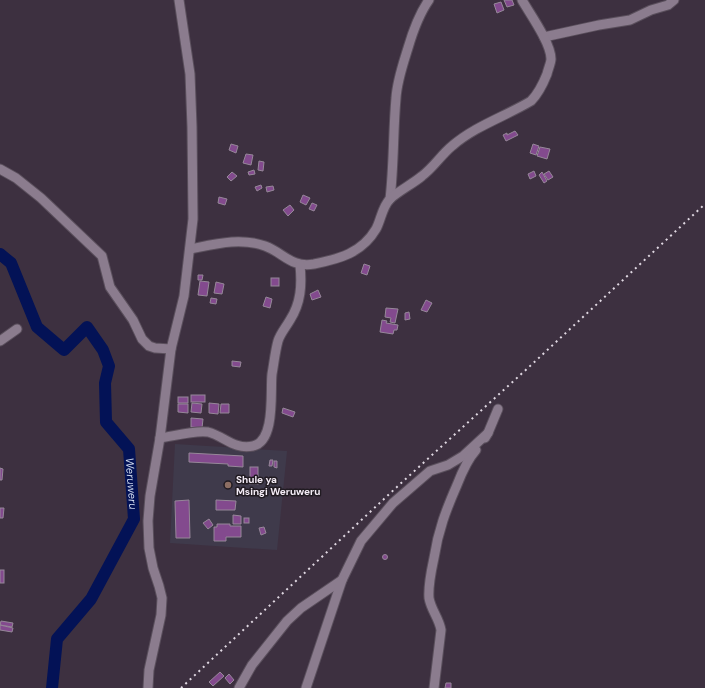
<svg xmlns="http://www.w3.org/2000/svg" width="705" height="688" viewBox="0 0 705 688" font-family="'DM Sans',sans-serif">
  <style>
    .education { fill: #3f3a4b }
    .lines { fill: none; stroke-linecap: round; stroke-linejoin: round }
    .river { stroke: #031256; stroke-width: 12 }
    .building { fill: #834a8e; stroke: #968799 }
    .minor-casing { stroke: #5a4f5c; stroke-width: 11 }
    .minor { stroke: #8b7c8e; stroke-width: 9 }
    .rail { stroke: #e0d8e2; stroke-width: 2; stroke-dasharray: 2 4; stroke-linecap: butt }
    .education-dot { fill: #8d6e63; stroke: #211b22; stroke-width: 1.5 }
    .labels { text-anchor: middle; dominant-baseline: central; stroke-width: 3; stroke-linejoin: round; paint-order: stroke }
    .poi-label { font-size: 10px; font-weight: bold; fill: #f3ebf5; stroke: #211b22; text-anchor: start }
    .water-label { font-size: 11px; font-style: italic; fill: #cfd9ed; stroke: #211b22 }
  </style>
  <rect width="100%" height="100%" fill="#3d3040"/>
  <path class="education" d="M175,444L287,451L277,550L170,543Z"/>
  <g class="lines">
    <path class="river" id="s1" d="M0,254L11,263L37,327L64,350L87,327L103,350L109,366L105,383L106,422L129,449L134,519L91,599L57,639L52,688"/>
  </g>
  <g class="building">
    <path d="M504,0H512L514,5L507,7Z"/>
    <path d="M501,2L504,10L497,13L494,4Z"/>
    <path d="M515,131L518,135L506,141L503,135L507,133V135Z"/>
    <path d="M231,144L238,146L236,153L229,150Z"/>
    <path d="M533,144L539,146L536,155L530,153Z"/>
    <path d="M540,147L550,149L547,159L537,156Z"/>
    <path d="M246,154L253,155L251,165L243,163Z"/>
    <path d="M259,161L264,162L263,171L258,170Z"/>
    <path d="M254,170L255,174L249,175L248,172Z"/>
    <path d="M534,171L536,176L530,179L528,174Z"/>
    <path d="M549,171L553,177L548,180L544,174Z"/>
    <path d="M232,172L237,176L231,181L227,177Z"/>
    <path d="M542,172L547,181L544,183L539,175Z"/>
    <path d="M261,185L262,188L257,191L255,187Z"/>
    <path d="M273,186L274,190L267,192L266,187Z"/>
    <path d="M303,195L310,198L306,205L300,202Z"/>
    <path d="M219,197L227,199L225,205L218,203Z"/>
    <path d="M312,203L317,205L314,211L309,209Z"/>
    <path d="M290,205L294,210L288,216L283,210Z"/>
    <path d="M364,264L370,266L367,275L361,273Z"/>
    <path d="M198,275H203L202,280H198Z"/>
    <rect x="271" y="278" width="8" height="8"/>
    <path d="M200,281L209,282L207,296L198,295Z"/>
    <path d="M216,282L224,284L222,294L214,293Z"/>
    <path d="M318,290L321,297L312,300L310,294Z"/>
    <path d="M266,297L272,299L270,308L263,306Z"/>
    <path d="M211,298L217,299L216,304L210,303Z"/>
    <path d="M426,300L432,303L427,312L421,310Z"/>
    <path d="M386,308L398,309L395,323L390,322L391,318L385,317Z"/>
    <path d="M409,312L410,319L405,320V313Z"/>
    <path d="M382,320L387,321L386,323L398,325L397,330H394L393,334L380,332Z"/>
    <path d="M232,361L241,362L240,367L232,366Z"/>
    <rect x="191" y="395" width="14" height="7"/>
    <rect x="178" y="397" width="10" height="6"/>
    <path d="M192,403L202,404L201,413L191,412Z"/>
    <path d="M209,403L219,404L218,414L209,413Z"/>
    <path d="M178,404H188V413L178,412Z"/>
    <path d="M221,404H229V413H220Z"/>
    <path d="M283,408L295,412L293,417L282,413Z"/>
    <path d="M191,418L203,419L202,428L191,427Z"/>
    <path d="M189,453L243,456V467L228,466V464L189,462Z"/>
    <path d="M270,460H273L272,466H269Z"/>
    <path d="M274,461H277V468L274,467Z"/>
    <rect x="250" y="467" width="8" height="17"/>
    <path d="M0,468L3,469L2,480H0Z"/>
    <path d="M189,500L190,538H176L175,501Z"/>
    <path d="M216,500L236,501L235,510H216Z"/>
    <path d="M0,508H4L3,518H0Z"/>
    <path d="M233,515L241,516V524H233Z"/>
    <rect x="244" y="518" width="5" height="5"/>
    <path d="M209,519L213,525L208,529L203,523Z"/>
    <path d="M217,524H230V526H241V537H226V541H214V527H217Z"/>
    <path d="M264,527L266,533L261,535L259,528Z"/>
    <circle cx="385" cy="557" r="2.5"/>
    <rect x="0" y="570" width="4" height="13"/>
    <path d="M1,621L13,623L12,627L0,625Z"/>
    <path d="M0,625L13,628L12,632L0,630Z"/>
    <path d="M220,672L224,676L213,686L209,682Z"/>
    <path d="M229,674L234,680L230,684L225,678Z"/>
    <path d="M446,683H451V688H445Z"/>
  </g>
  <g class="lines">
    <defs>
      <g id="minor">
        <path d="M544,37L599,25L630,20L651,10L668,5L674,0"/>
        <path d="M0,169L16,178L41,198L102,256L110,287L133,320L142,339L149,346L155,348L171,349"/>
        <path d="M390,199C394,165 393,132 396,98C397,81 403,64 408,48C413,31 419,14 429,0"/>
        <path d="M190,249C215,244 240,237 265,246C284,253 291,268 314,264C339,259 362,253 376,229C381,220 382,207 390,199C397,192 414,183 422,176C434,167 441,155 452,146C475,126 506,116 531,101C539,93 543,84 547,74C548,69 551,63 551,59C551,43 530,14 522,0"/>
        <path d="M0,341L17,329"/>
        <path d="M160,438C174,436 195,430 208,432C224,436 234,450 253,446C276,441 270,391 272,374C274,363 275,352 278,341C280,334 286,327 290,320C301,303 302,285 300,265"/>
        <path d="M485,438L488,433L498,409"/>
        <path d="M148,688L149,670L161,615L162,598L159,586L153,568L149,548L148,521L150,496L160,438L171,349L184,296L193,219L192,127L190,74L179,0"/>
        <path d="M239,688L252,665L287,621L301,608L342,580L361,541L393,503L430,471L448,465L463,456L488,433"/>
        <path d="M306,688L342,580"/>
        <path d="M434,688L441,630C439,618 431,610 429,598C428,585 431,572 434,558C438,531 446,510 457,485C462,472 467,460 476,450"/>
      </g>
    </defs>
    <use href="#minor" class="minor-casing"/>
    <use href="#minor" class="minor"/>
    <path class="rail" d="M181,688L399,485L529,367L705,204"/>
  </g>
  <circle class="education-dot" cx="228" cy="485" r="4"/>
  <g class="labels">
    <g class="poi-label">
      <text x="236" y="479">Shule ya<tspan x="236" dy="12">Msingi Weruweru</tspan></text>
    </g>
    <g class="water-label">
      <text stroke="none"><textPath href="#s1" startOffset="323">Weruweru</textPath></text>
    </g>
  </g>
</svg>
